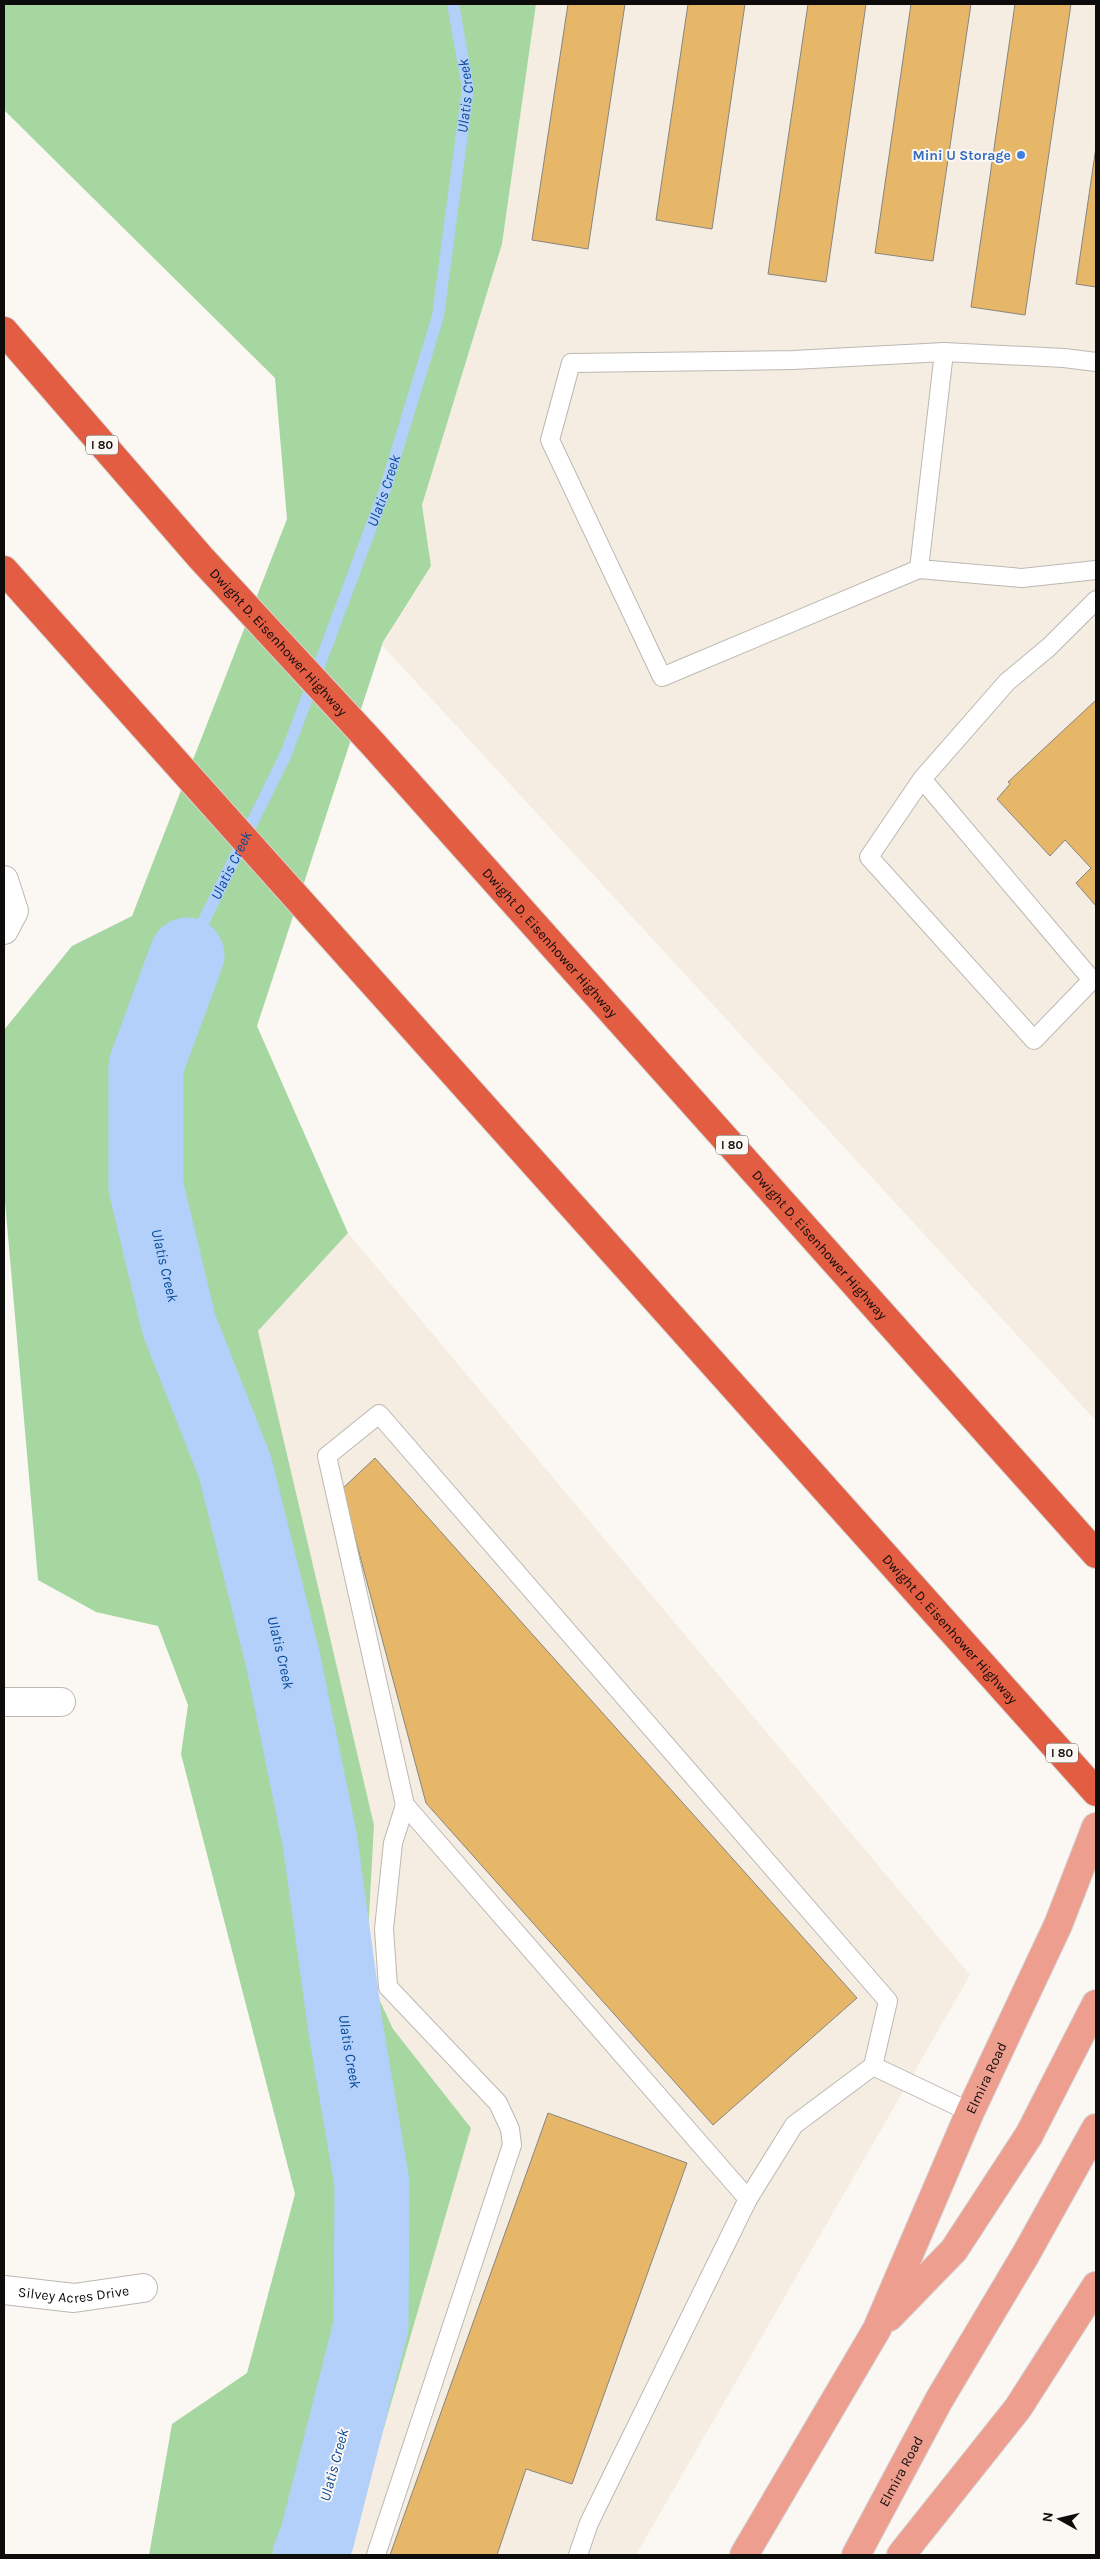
<svg xmlns="http://www.w3.org/2000/svg" width="1100" height="2559" viewBox="0 0 1100 2559" font-family="Karla,sans-serif">
  <style>
    .built { fill: #f5ede1 }
    .green { fill: #a6d7a1 }
    .lines { fill: none; stroke-linecap: round; stroke-linejoin: round }
    .stream { stroke: #b2d0fa; stroke-width: 12 }
    .river { stroke: #b2d0fa; stroke-width: 75 }
    .building { fill: #e6b768; stroke: #888580 }
    .service-casing { stroke: #bcb8b3; stroke-width: 20 }
    .minor-casing { stroke: #bcb8b3; stroke-width: 30 }
    .primary-casing { stroke: #d4d3d3; stroke-width: 30 }
    .motorway-casing { stroke: #d4d3d3; stroke-width: 30 }
    .service { stroke: #fff; stroke-width: 18 }
    .minor { stroke: #fff; stroke-width: 28 }
    .primary { stroke: #ee9e8e; stroke-width: 28 }
    .motorway { stroke: #e25d42; stroke-width: 28 }
    .shop-dot { fill: #3f7fe0; stroke: #fbf7f2; stroke-width: 2 }
    .labels { text-anchor: middle; dominant-baseline: central; stroke-width: 4; stroke-linejoin: round; paint-order: stroke }
    .shield { fill: #fbf7f2; stroke: #555250; stroke-width: 1 }
    .shield-label { font-size: 12px; font-weight: bold; fill: #0e0c0b }
    .shop-label { font-size: 14px; font-weight: bold; fill: #366cbe; stroke: #fbf7f2; text-anchor: end }
    .street-label { font-size: 14px; fill: #0e0c0b; stroke: #fbf7f2 }
    .water-label { font-size: 15px; font-style: italic; fill: #094a98; stroke: #fbf7f2 }
  </style>
  <rect width="100%" height="100%" fill="#fbf7f2"/>
  <g class="built">
    <path d="M536,4H1096V1421L382,645L431,566L422,505L502,244Z"/>
    <path d="M348,1233L970,1975L636,2555H347L471,2128L393,2029L366,1971L374,1825L258,1331Z"/>
  </g>
  <path class="green" d="M4,4H536L502,244L422,505L431,566L383,642L257,1026L348,1233L258,1331L374,1825L366,1971L393,2029L471,2128L347,2555H149L172,2424L247,2373L295,2194L181,1754L188,1705L158,1626L96,1612L38,1580L4,1190V1030L72,946L132,916L287,519L275,378L4,110Z"/>
  <g class="lines">
    <path class="stream" id="s1" d="M187,955L286,754L385,490L438,316L468,88L453,4"/>
    <path class="river" id="s2" d="M187,955L146,1066V1187L179,1325L235,1467L283,1660L320,1841L346,2031L372,2183L371,2326L317,2538L310,2555"/>
  </g>
  <g class="building">
    <path d="M568,4H625L588,249L532,240Z"/>
    <path d="M688,4H745L712,229L656,220Z"/>
    <path d="M808,4H866L826,282L768,274Z"/>
    <path d="M911,4H971L933,261L875,253Z"/>
    <path d="M1015,4H1071L1025,315L971,307Z"/>
    <path d="M1096,147V287L1076,284Z"/>
    <path d="M1096,700V906L1076,883L1091,868L1065,840L1050,856L997,799L1010,784L1008,782Z"/>
    <path d="M375,1458L857,1998L713,2125L426,1803L342,1489Z"/>
    <path d="M548,2113L687,2163L572,2484L526,2469L497,2555H390Z"/>
  </g>
  <g class="lines">
    <defs>
      <g id="service">
        <path d="M944,352L919,569L1022,578L1096,570"/>
        <path d="M919,569L662,677L550,440L571,363L793,360L944,352L1064,358L1096,362"/>
        <path d="M922,779L1092,980L1034,1040L869,857L922,779L1007,682L1049,647L1096,600"/>
        <path d="M748,2199L405,1805L327,1456L379,1414L888,2001L873,2066"/>
        <path d="M376,2555L512,2145L510,2129L498,2103L388,1987L384,1929L393,1843L405,1805"/>
        <path d="M578,2555L589,2523L748,2199L794,2125L873,2066L970,2112"/>
      </g>
      <g id="minor">
        <path d="M4,880L14,911L4,930"/>
        <path d="M4,1702H61"/>
        <path id="s3" d="M4,2290L74,2298L143,2288"/>
      </g>
      <g id="primary">
        <path d="M889,2317L954,2250L1029,2135L1096,2004"/>
        <path id="s4" d="M744,2555L877,2329L970,2112L1058,1925L1096,1827"/>
        <path id="s5" d="M856,2555L939,2400L1026,2254L1096,2128"/>
        <path d="M901,2555L1018,2408L1096,2286"/>
      </g>
      <g id="motorway">
        <path id="s6" d="M4,331L201,558L373,744L1096,1554"/>
        <path id="s7" d="M4,570L1096,1792"/>
      </g>
    </defs>
    <use href="#service" class="service-casing"/>
    <use href="#minor" class="minor-casing"/>
    <use href="#primary" class="primary-casing"/>
    <use href="#motorway" class="motorway-casing"/>
    <use href="#service" class="service"/>
    <use href="#minor" class="minor"/>
    <use href="#primary" class="primary"/>
    <use href="#motorway" class="motorway"/>
  </g>
  <circle class="shop-dot" cx="1021" cy="155" r="5"/>
  <g class="labels">
    <g class="shield">
      <rect x="86" y="435.5" width="32" height="19" rx="4"/>
      <rect x="716" y="1135.5" width="32" height="19" rx="4"/>
      <rect x="1046" y="1743.5" width="32" height="19" rx="4"/>
    </g>
    <g class="shield-label">
      <text x="102" y="445">I 80</text>
      <text x="732" y="1145">I 80</text>
      <text x="1062" y="1753">I 80</text>
    </g>
    <g class="shop-label">
      <text x="1011" y="155">Mini U Storage</text>
    </g>
    <g class="street-label">
      <text stroke="none"><textPath href="#s6" startOffset="415">Dwight D. Eisenhower Highway</textPath></text>
      <text stroke="none"><textPath href="#s6" startOffset="820">Dwight D. Eisenhower Highway</textPath></text>
      <text stroke="none"><textPath href="#s6" startOffset="1225">Dwight D. Eisenhower Highway</textPath></text>
      <text stroke="none"><textPath href="#s7" startOffset="1420">Dwight D. Eisenhower Highway</textPath></text>
      <text stroke="none"><textPath href="#s4" startOffset="536">Elmira Road</textPath></text>
      <text stroke="none"><textPath href="#s3" startOffset="70">Silvey Acres Drive</textPath></text>
      <text stroke="none"><textPath href="#s5" startOffset="95">Elmira Road</textPath></text>
    </g>
    <g class="water-label">
      <text stroke="none"><textPath href="#s1" startOffset="910">Ulatis Creek</textPath></text>
      <text stroke="none"><textPath href="#s1" startOffset="505">Ulatis Creek</textPath></text>
      <text stroke="none"><textPath href="#s1" startOffset="100">Ulatis Creek</textPath></text>
      <text stroke="none"><textPath href="#s2" startOffset="320">Ulatis Creek</textPath></text>
      <text stroke="none"><textPath href="#s2" startOffset="725">Ulatis Creek</textPath></text>
      <text stroke="none"><textPath href="#s2" startOffset="1130">Ulatis Creek</textPath></text>
      <text transform="translate(334 2465) rotate(-75)">Ulatis Creek</text>
    </g>
  </g>
  <rect width="1100" height="2559" fill="none" stroke="#0e0c0b" stroke-width="10"/>
  <g transform="translate(1060 2519) rotate(278)" stroke="#fbf7f2" stroke-width="4" paint-order="stroke">
  <path d="M0-4L9 19L0 12L-9 19Z" fill="#0e0c0b"/>
  <text y="-8" font-size="14" font-weight="bold" text-anchor="middle" fill="#0e0c0b">N</text>
  </g>
</svg>
